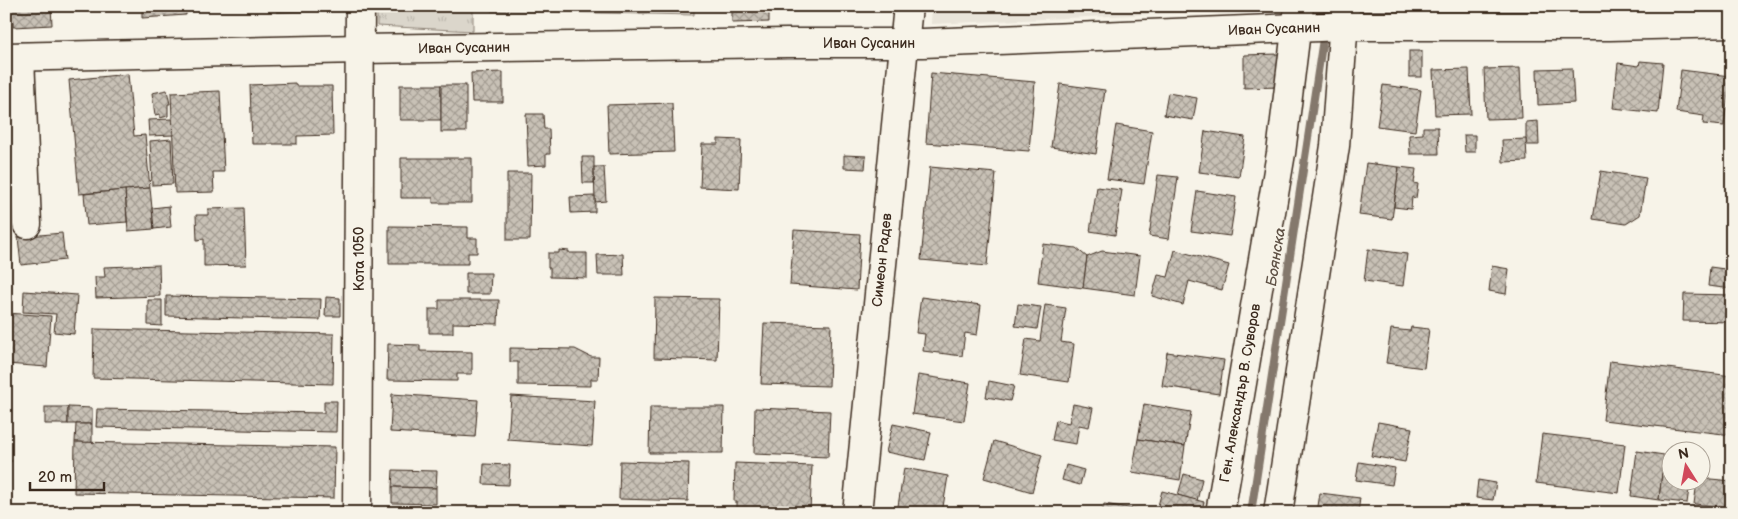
<svg xmlns="http://www.w3.org/2000/svg" width="1738" height="519" viewBox="0 0 1738 519" font-family="'Balsamiq Sans',sans-serif">
  <style>
    .built { fill: #e9e4d9 }
    .grass { fill: url(#grass-tufts); stroke: #8b8074 }
    .lines { fill: none; stroke-linecap: round; stroke-linejoin: round }
    .stream { stroke: #84786c; stroke-width: 8 }
    .building { fill: url(#building-cross-hatch); stroke: #3b2a1e }
    .minor-casing { stroke: #3b2a1e; stroke-width: 31 }
    .minor { stroke: #f7f3e8; stroke-width: 28 }
    .labels { text-anchor: middle; dominant-baseline: central; stroke-width: 5; stroke-linejoin: round; paint-order: stroke }
    .street-label { font-size: 14px; fill: #3b2a1e; stroke: #f7f3e8 }
    .water-label { font-size: 15px; font-style: italic; fill: #5f5145; stroke: #f7f3e8 }
  </style>
  <defs>
    <pattern id="grass-tufts" width="24" height="20" patternUnits="userSpaceOnUse" patternTransform="scale(1.25)"><rect width="24" height="20" fill="#dbd6cb"/><path d="M3 7l-1-3M5 7V3M7 7l1-3M15 17l-1-3M17 17v-4M19 17l1-3" fill="none" stroke="#bdb8ae"/></pattern>
    <pattern id="building-cross-hatch" width="8" height="8" patternUnits="userSpaceOnUse" patternTransform="scale(1.25)"><rect width="8" height="8" fill="#c8c1b6"/><path d="M0 0l8 8M0 8l8-8" fill="none" stroke="#a49d93"/></pattern>
  </defs>
  <rect width="100%" height="100%" fill="#f7f3e8"/>
  <filter id="ink" filterUnits="userSpaceOnUse"><feTurbulence type="fractalNoise" baseFrequency=".02" numOctaves="2"/><feDisplacementMap in="SourceGraphic" scale="10" xChannelSelector="R" yChannelSelector="G"/><feConvolveMatrix kernelMatrix="1 2 1 2 8 2 1 2 1" color-interpolation-filters="sRGB"/></filter>
  <g filter="url(#ink)">
    <path class="built" d="M932,6H1280V8L1264,9L931,24Z"/>
    <g class="grass">
      <path d="M377,6H473V31L377,26Z"/>
      <path d="M511,6H694V15L508,11Z"/>
    </g>
    <g class="lines">
      <path class="stream" d="M1251,513L1328,6"/>
    </g>
    <g class="building">
      <path d="M12,6H51L52,25L13,27Z"/>
      <path d="M142,6H186V15L142,18Z"/>
      <path d="M276,6H310V11L277,12Z"/>
      <path d="M490,6H509L508,11H491Z"/>
      <path d="M732,6H769V22L732,23Z"/>
      <rect x="1409" y="51" width="13" height="26"/>
      <path d="M1279,54L1280,87L1244,88V55Z"/>
      <path d="M1640,61L1663,63L1658,113L1613,108L1618,63L1639,66Z"/>
      <path d="M1520,68L1522,118L1486,119L1484,69Z"/>
      <path d="M1572,68L1574,103L1538,105L1537,69Z"/>
      <path d="M1469,69L1471,114L1435,115L1433,70Z"/>
      <path d="M1681,70L1730,76L1724,126L1703,124L1704,116L1676,112Z"/>
      <path d="M503,72V102H472L471,73Z"/>
      <path d="M931,73L1035,82L1029,151L926,143Z"/>
      <path d="M128,74L134,136L145,135L150,188L79,194L69,80Z"/>
      <path d="M295,83L296,86H332L333,135L297,136V144H252L250,85Z"/>
      <path d="M1060,84L1105,90L1096,154L1051,147Z"/>
      <rect x="400" y="85" width="41" height="35"/>
      <rect x="441" y="85" width="25" height="47"/>
      <path d="M1383,85L1421,90L1415,131L1377,126Z"/>
      <path d="M167,90L170,104H168V116L160,118V114L155,115L152,93Z"/>
      <path d="M220,91L224,172H213L214,192L175,193L171,93Z"/>
      <path d="M1168,93L1197,98L1193,120L1164,115Z"/>
      <path d="M672,103L674,152L609,154L607,105Z"/>
      <path d="M526,114H543L544,129H549L550,154H546V165L528,166Z"/>
      <path d="M172,119L173,135L149,136L148,120Z"/>
      <path d="M1538,121L1539,145H1526V122Z"/>
      <path d="M1116,125L1152,131L1144,184L1107,179Z"/>
      <path d="M1423,127H1438L1439,154H1410L1409,135L1423,134Z"/>
      <path d="M1205,131L1245,137L1239,177L1199,172Z"/>
      <path d="M1464,135H1475V152H1465Z"/>
      <path d="M171,139L173,184L152,185L150,141Z"/>
      <path d="M718,139L741,140L739,189L700,187L702,144H718Z"/>
      <path d="M1526,139L1527,161L1503,162L1502,140Z"/>
      <path d="M844,155L866,156L865,169L844,168Z"/>
      <path d="M582,157H594V183H583Z"/>
      <path d="M401,158H472V203H433V198H401Z"/>
      <path d="M1366,163L1399,167L1392,219L1359,215Z"/>
      <path d="M594,167H604L606,201L595,202Z"/>
      <path d="M930,167L996,173L987,266L921,260Z"/>
      <path d="M1399,167L1416,169L1414,183L1418,184L1416,198L1412,197L1411,209L1394,207Z"/>
      <path d="M1601,171L1646,178L1640,215L1626,224L1593,219Z"/>
      <path d="M507,173H531L530,240H507Z"/>
      <path d="M1158,175L1178,177L1169,239L1149,236Z"/>
      <path d="M1097,187L1122,190L1115,235L1090,231Z"/>
      <path d="M150,188L154,229L128,231L125,190Z"/>
      <path d="M125,190L127,222L87,225L84,194Z"/>
      <path d="M1197,191L1236,197L1230,236L1191,231Z"/>
      <path d="M595,196V212L571,213L570,197Z"/>
      <path d="M169,206L171,227L154,229L152,208Z"/>
      <path d="M244,208L246,265L204,266V239L197,240L196,215H208V209Z"/>
      <path d="M389,226L468,227V238H477V253H468V264H389Z"/>
      <path d="M794,230L860,234L857,290L790,285Z"/>
      <path d="M62,233L65,260L21,265L18,237Z"/>
      <path d="M1043,244L1076,248L1087,257L1083,288L1038,282Z"/>
      <path d="M1368,249L1407,254L1403,286L1364,281Z"/>
      <path d="M559,250L569,251V253H587V278L550,277V268H548V253H559Z"/>
      <path d="M1175,250L1229,265L1222,290L1189,281L1183,305L1152,296L1158,275L1168,277Z"/>
      <path d="M1102,251L1140,256L1135,295L1083,288L1087,257Z"/>
      <path d="M623,254L624,275H598L597,255Z"/>
      <path d="M159,265L160,296L96,298L95,277H105L104,267Z"/>
      <path d="M1492,266L1509,269L1506,294L1489,291Z"/>
      <path d="M1710,267L1732,270V289L1708,286Z"/>
      <path d="M466,273H491L490,294H466Z"/>
      <path d="M24,291L77,295L74,334L54,332L56,314L23,312Z"/>
      <path d="M1684,294L1732,295V322L1683,321Z"/>
      <path d="M166,296L321,299L320,320L166,316Z"/>
      <path d="M326,297L340,298V316H325Z"/>
      <path d="M921,297L981,305L977,335L965,333L962,356L923,351L925,334L916,333Z"/>
      <path d="M655,298L719,299L717,360L654,358Z"/>
      <path d="M148,300H162V326L148,325Z"/>
      <path d="M439,300H499L498,324L453,323V333H429V309H439Z"/>
      <path d="M1018,304L1041,307L1037,329L1015,326Z"/>
      <path d="M1045,305L1066,308L1061,342L1074,344L1069,382L1020,375L1026,339L1040,341Z"/>
      <path d="M6,313L51,316L47,367L6,364Z"/>
      <path d="M764,323L831,325L829,386L761,384Z"/>
      <path d="M1411,327L1429,329L1424,368L1386,363L1391,329L1410,331Z"/>
      <path d="M94,329L334,334L333,384L93,378Z"/>
      <path d="M388,344L420,345V351L472,352V374H457V381L387,380Z"/>
      <path d="M510,348L575,349L591,357H599L598,379H591V386L518,385V362H510Z"/>
      <path d="M1167,352L1224,360L1219,394L1162,386Z"/>
      <path d="M1610,361L1732,376V435L1603,420Z"/>
      <path d="M918,375L970,383L964,421L912,414Z"/>
      <path d="M989,381L1014,386L1010,401L986,397Z"/>
      <path d="M392,394L478,400L475,437L390,432Z"/>
      <path d="M511,396L595,401L592,446L508,440Z"/>
      <path d="M324,401H337L336,432L96,427L97,409L324,413Z"/>
      <path d="M1073,404L1093,408L1089,427L1079,425L1076,444L1052,440L1056,420L1069,423Z"/>
      <path d="M1144,404L1191,412L1185,446L1138,439Z"/>
      <rect x="45" y="407" width="23" height="17"/>
      <path d="M68,407L92,408V424H68Z"/>
      <path d="M650,407H724L723,453H649Z"/>
      <path d="M755,408L830,411L828,457L754,454Z"/>
      <path d="M1378,422L1412,428L1405,462L1371,456Z"/>
      <path d="M76,424H92V443L75,442Z"/>
      <path d="M893,424L931,432L925,460L886,452Z"/>
      <path d="M1542,434L1625,444L1619,493L1536,483Z"/>
      <path d="M1138,439L1185,446L1180,480L1132,472Z"/>
      <path d="M994,441L1042,455L1032,492L984,478Z"/>
      <path d="M75,442L335,447L334,498L74,493Z"/>
      <path d="M1637,451L1664,455L1659,500L1631,496Z"/>
      <path d="M6,456L12,461L6,465Z"/>
      <path d="M620,461L689,463L688,501L619,499Z"/>
      <path d="M1359,462L1395,468L1392,485L1356,480Z"/>
      <path d="M735,463L812,466L810,511L737,508V502H734Z"/>
      <path d="M484,464L510,465L509,485L483,484Z"/>
      <path d="M1066,465L1084,470L1080,485L1062,480Z"/>
      <path d="M904,468L948,476L942,513L898,506Z"/>
      <path d="M393,470L437,471L436,488L392,487Z"/>
      <path d="M1662,473L1670,474V482H1690L1687,503L1659,500Z"/>
      <path d="M1184,474L1202,479L1197,501L1178,495Z"/>
      <path d="M1700,478L1732,481V508L1694,504L1697,482H1700Z"/>
      <path d="M1478,480L1496,483L1493,500L1476,498Z"/>
      <path d="M392,487L436,488V504L392,503Z"/>
      <path d="M1162,491L1204,502L1201,513H1156Z"/>
      <path d="M1320,493L1360,498L1358,513H1317Z"/>
      <path d="M1104,504L1147,511V513H1102Z"/>
    </g>
    <g class="lines">
      <defs>
        <g id="minor">
          <path d="M6,57L360,49L787,43H923L1344,26H1610L1732,23"/>
          <path d="M20,57L27,224"/>
          <path d="M357,513L360,6"/>
          <path d="M857,513L908,6"/>
          <path d="M1220,513L1281,153L1299,6"/>
          <path d="M1278,513L1335,146L1345,6"/>
        </g>
      </defs>
      <use href="#minor" class="minor-casing"/>
      <use href="#minor" class="minor"/>
    </g>
  </g>
  <g class="labels">
    <g class="street-label">
      <text transform="translate(1274 29) rotate(-2)">Иван Сусанин</text>
      <text x="869" y="43">Иван Сусанин</text>
      <text transform="translate(464 48) rotate(-1)">Иван Сусанин</text>
      <text transform="translate(359 259) rotate(-90)">Кота 1050</text>
      <text transform="translate(882 260) rotate(-84)">Симеон Радев</text>
      <text transform="translate(1240 393) rotate(-80)">Ген. Александър В. Суворов</text>
    </g>
    <g class="water-label">
      <text transform="translate(1276 257) rotate(-81)">Боянска</text>
    </g>
  </g>
  <rect width="1738" height="519" fill="none" stroke="#f7f3e8" stroke-width="25"/>
  <rect x="12" y="12" width="1713" height="494" fill="none" stroke="#3b2a1e" stroke-width="2" filter="url(#ink)"/>
  <g transform="translate(1686 466) rotate(349)"><circle r="24" fill="#f7f3e8" stroke="#aca397"/>
  <path d="M0-4L9 19L0 12L-9 19Z" fill="#d1495b"/>
  <text y="-8" font-size="14" font-weight="bold" text-anchor="middle" fill="#3b2a1e">N</text>
  </g>
  <path d="M30 482v8h74v-8" fill="none" stroke="#3b2a1e" stroke-width="2.5"/>
  <text x="38" y="482" font-size="15" fill="#3b2a1e" stroke="#f7f3e8" stroke-width="4" paint-order="stroke">20 m</text>
</svg>
